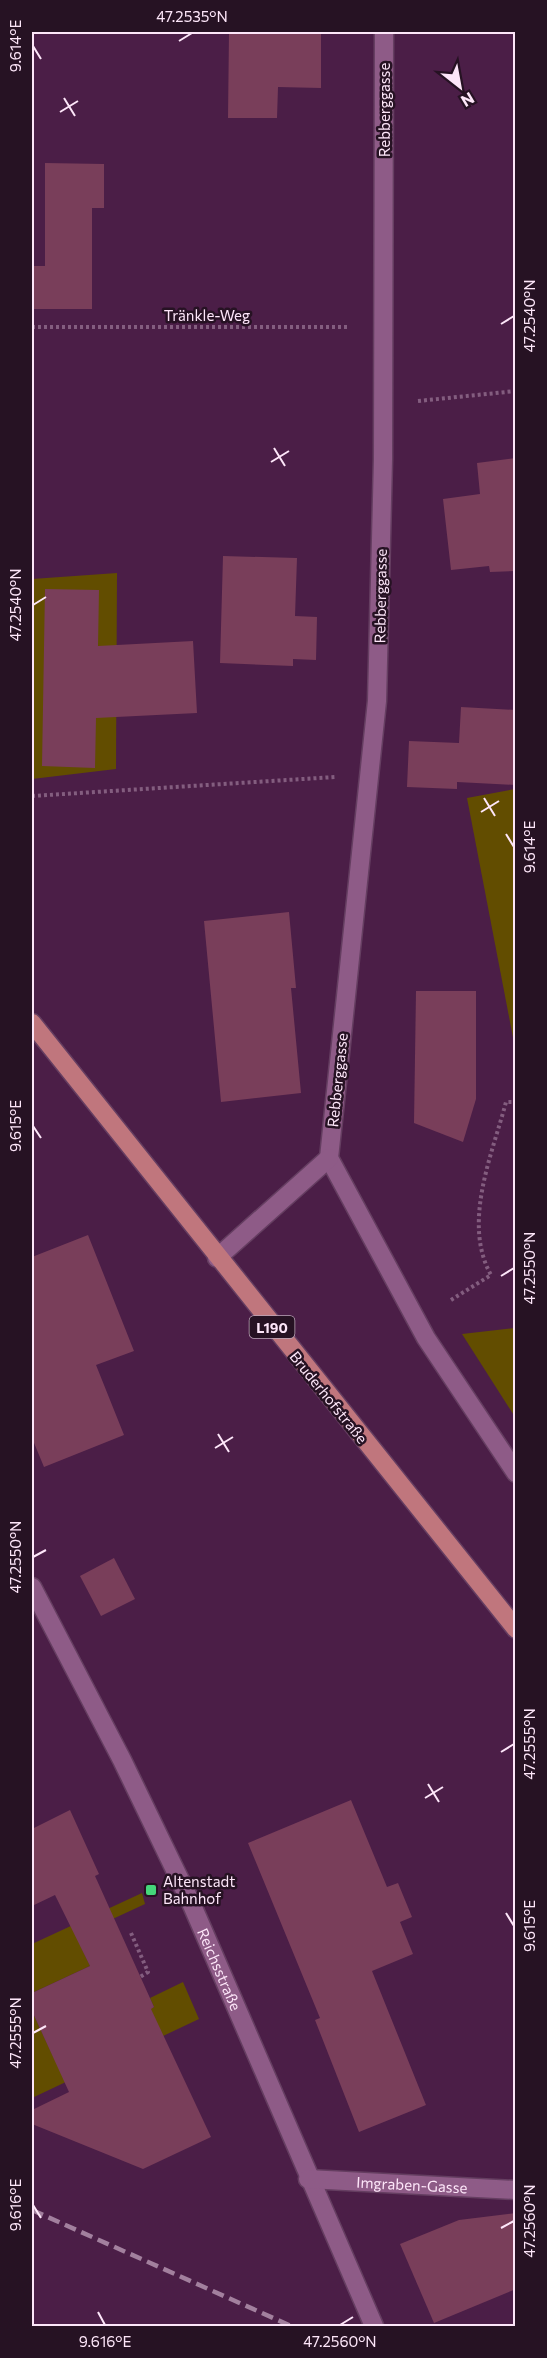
<svg xmlns="http://www.w3.org/2000/svg" width="547" height="2358" viewBox="0 0 547 2358" font-family="Commissioner,sans-serif">
  <style>
    .green { fill: #624d00 }
    .building { fill: #793e5a }
    .lines { fill: none; stroke-linecap: round; stroke-linejoin: round }
    .minor-casing { stroke: #653e61; stroke-width: 21 }
    .major-casing { stroke: #653e61; stroke-width: 21 }
    .path { stroke: #835d7f; stroke-width: 4; stroke-dasharray: 3 3; stroke-linecap: butt }
    .minor { stroke: #8e5b87; stroke-width: 18 }
    .major { stroke: #c0767d; stroke-width: 18 }
    .rail { stroke: #a2809e; stroke-width: 4.5; stroke-dasharray: 12 6; stroke-linecap: butt }
    .ticks { fill: none; stroke: #fde6f9; stroke-width: 2 }
    .poi-dot { fill: #45d77a; stroke: #261223; stroke-width: 2 }
    .labels { text-anchor: middle; dominant-baseline: central; stroke-width: 5; stroke-linejoin: round; paint-order: stroke }
    .shield { fill: #261223; stroke: #bca6b9; stroke-width: 1.5 }
    .shield-label { font-size: 14px; font-weight: bold; fill: #fde6f9 }
    .street-label { font-size: 15px; fill: #fde6f9; stroke: #261223 }
    .poi-label { font-size: 15px; fill: #fde6f9; stroke: #261223; text-anchor: start }
    .neatline { fill: none; stroke: #fde6f9; stroke-width: 2 }
    .ticks-label { font-size: 15px; text-anchor: middle; fill: #fde6f9 }
  </style>
  <rect width="100%" height="100%" fill="#4b1e47"/>
  <g class="green">
    <path d="M117,573L116,769L32,779V579Z"/>
    <path d="M515,789H516L515,1048L467,798Z"/>
    <path d="M515,1328H516L515,1417L462,1334Z"/>
    <path d="M142,1893L145,1904L76,1936L90,1966L32,1993V1944Z"/>
    <path d="M183,1982L199,2019L32,2098V2011L52,2054L154,2007L150,1998Z"/>
  </g>
  <g class="building">
    <path d="M229,32H321V88L278,87L277,118H228Z"/>
    <path d="M45,163L104,164V208H92V309H32V266H45Z"/>
    <path d="M516,458V571L490,572L489,566L451,570L443,499L480,494L477,463Z"/>
    <path d="M223,556L297,558L295,616L317,617L316,660L293,659V666L220,663Z"/>
    <path d="M45,589L99,590L98,646L193,641L197,713L96,718L95,768L42,766Z"/>
    <path d="M461,707L516,710V785L457,782V789L407,787L409,741L459,743Z"/>
    <path d="M289,912L296,988H291L301,1093L221,1102L204,921Z"/>
    <path d="M416,991H476V1099L463,1142L414,1123Z"/>
    <path d="M88,1235L134,1351L96,1365L124,1435L44,1467L32,1438V1257Z"/>
    <path d="M114,1558L135,1599L101,1616L80,1576Z"/>
    <path d="M351,1800L387,1887L398,1883L412,1917L400,1922L413,1954L372,1971L426,2105L359,2132L315,2020L320,2018L248,1843Z"/>
    <path d="M70,1810L99,1874L95,1876L154,2007L151,2009L211,2137L143,2169L32,2124V2110L69,2092L32,2011V1993L90,1966L55,1895L32,1906V1829Z"/>
    <path d="M516,2213V2289L434,2323L400,2244L459,2220Z"/>
  </g>
  <g class="lines">
    <defs>
      <g id="minor">
        <path d="M384,32L383,459L377,701L329,1158L426,1338L516,1473"/>
        <path d="M217,1258L329,1158"/>
        <path id="s1" d="M32,1587L122,1760L192,1905L374,2326"/>
        <path id="s2" d="M308,2179L516,2190"/>
      </g>
      <path id="major" d="M32,1023L516,1629"/>
    </defs>
    <use href="#minor" class="minor-casing"/>
    <use href="#major" class="major-casing"/>
    <g class="path">
      <path d="M32,327H349"/>
      <path d="M418,401L516,391"/>
      <path d="M32,796L335,777"/>
      <path d="M451,1300L491,1275C462,1223 492,1155 506,1102H516"/>
      <path d="M131,1933L148,1972L140,1977"/>
    </g>
    <use href="#minor" class="minor"/>
    <use href="#major" class="major"/>
    <path class="rail" d="M32,2210L291,2326"/>
  </g>
  <path class="ticks" d="M179,41L192,33M33,46L41,59M64,98L75,116M60,112L78,101M501,324L514,316M274,448L285,466M271,462L289,451M33,605L46,597M484,798L495,816M481,812L499,801M506,834L514,847M33,1126L41,1138M501,1276L514,1268M218,1434L229,1452M215,1448L233,1437M33,1557L46,1550M501,1752L514,1744M428,1784L439,1802M425,1798L443,1787M506,1913L514,1926M33,2033L46,2026M33,2205L41,2218M501,2228L514,2221M98,2312L105,2325M340,2325L353,2317"/>
  <rect class="poi-dot" x="145" y="1884" width="12" height="12" rx="3"/>
  <g class="labels">
    <rect class="shield" x="249.5" y="1316" width="45" height="22" rx="4.5"/>
    <g class="shield-label">
      <text x="272" y="1327">L190</text>
    </g>
    <g class="street-label">
      <text transform="translate(384 110) rotate(-90)">Rebberggasse</text>
      <text x="207" y="315">Tränkle-Weg</text>
      <text transform="translate(380 596) rotate(-89)">Rebberggasse</text>
      <text transform="translate(337 1080) rotate(-84)">Rebberggasse</text>
      <text transform="translate(329 1397) rotate(51)">Bruderhofstraße</text>
      <text stroke="none"><textPath href="#s1" startOffset="426">Reichsstraße</textPath></text>
      <text stroke="none"><textPath href="#s2" startOffset="104">Imgraben-Gasse</textPath></text>
    </g>
    <g class="poi-label">
      <text x="163" y="1881">Altenstadt<tspan x="163" dy="17">Bahnhof</tspan></text>
    </g>
  </g>
  <rect width="547" height="2358" fill="none" stroke="#261223" stroke-width="66"/>
  <g transform="translate(460 87) rotate(149)" stroke="#261223" stroke-width="4.5" paint-order="stroke">
  <path d="M0-4.5L10 22L0 15L-10 22Z" fill="#fde6f9"/>
  <text y="-9" font-size="16" font-weight="bold" text-anchor="middle" fill="#fde6f9">N</text>
  </g>
  <rect x="33" y="33" width="481" height="2292" class="neatline"/>
  <g class="ticks-label">
    <text x="192" y="22">47.2535°N</text>
    <text transform="translate(16 46) rotate(-90)" y="5">9.614°E</text>
    <text transform="translate(530 316) rotate(-90)" y="5">47.2540°N</text>
    <text transform="translate(16 605) rotate(-90)" y="5">47.2540°N</text>
    <text transform="translate(530 847) rotate(-90)" y="5">9.614°E</text>
    <text transform="translate(16 1126) rotate(-90)" y="5">9.615°E</text>
    <text transform="translate(530 1268) rotate(-90)" y="5">47.2550°N</text>
    <text transform="translate(16 1557) rotate(-90)" y="5">47.2550°N</text>
    <text transform="translate(530 1744) rotate(-90)" y="5">47.2555°N</text>
    <text transform="translate(530 1926) rotate(-90)" y="5">9.615°E</text>
    <text transform="translate(16 2033) rotate(-90)" y="5">47.2555°N</text>
    <text transform="translate(16 2205) rotate(-90)" y="5">9.616°E</text>
    <text transform="translate(530 2221) rotate(-90)" y="5">47.2560°N</text>
    <text x="105" y="2347">9.616°E</text>
    <text x="340" y="2347">47.2560°N</text>
  </g>
</svg>
